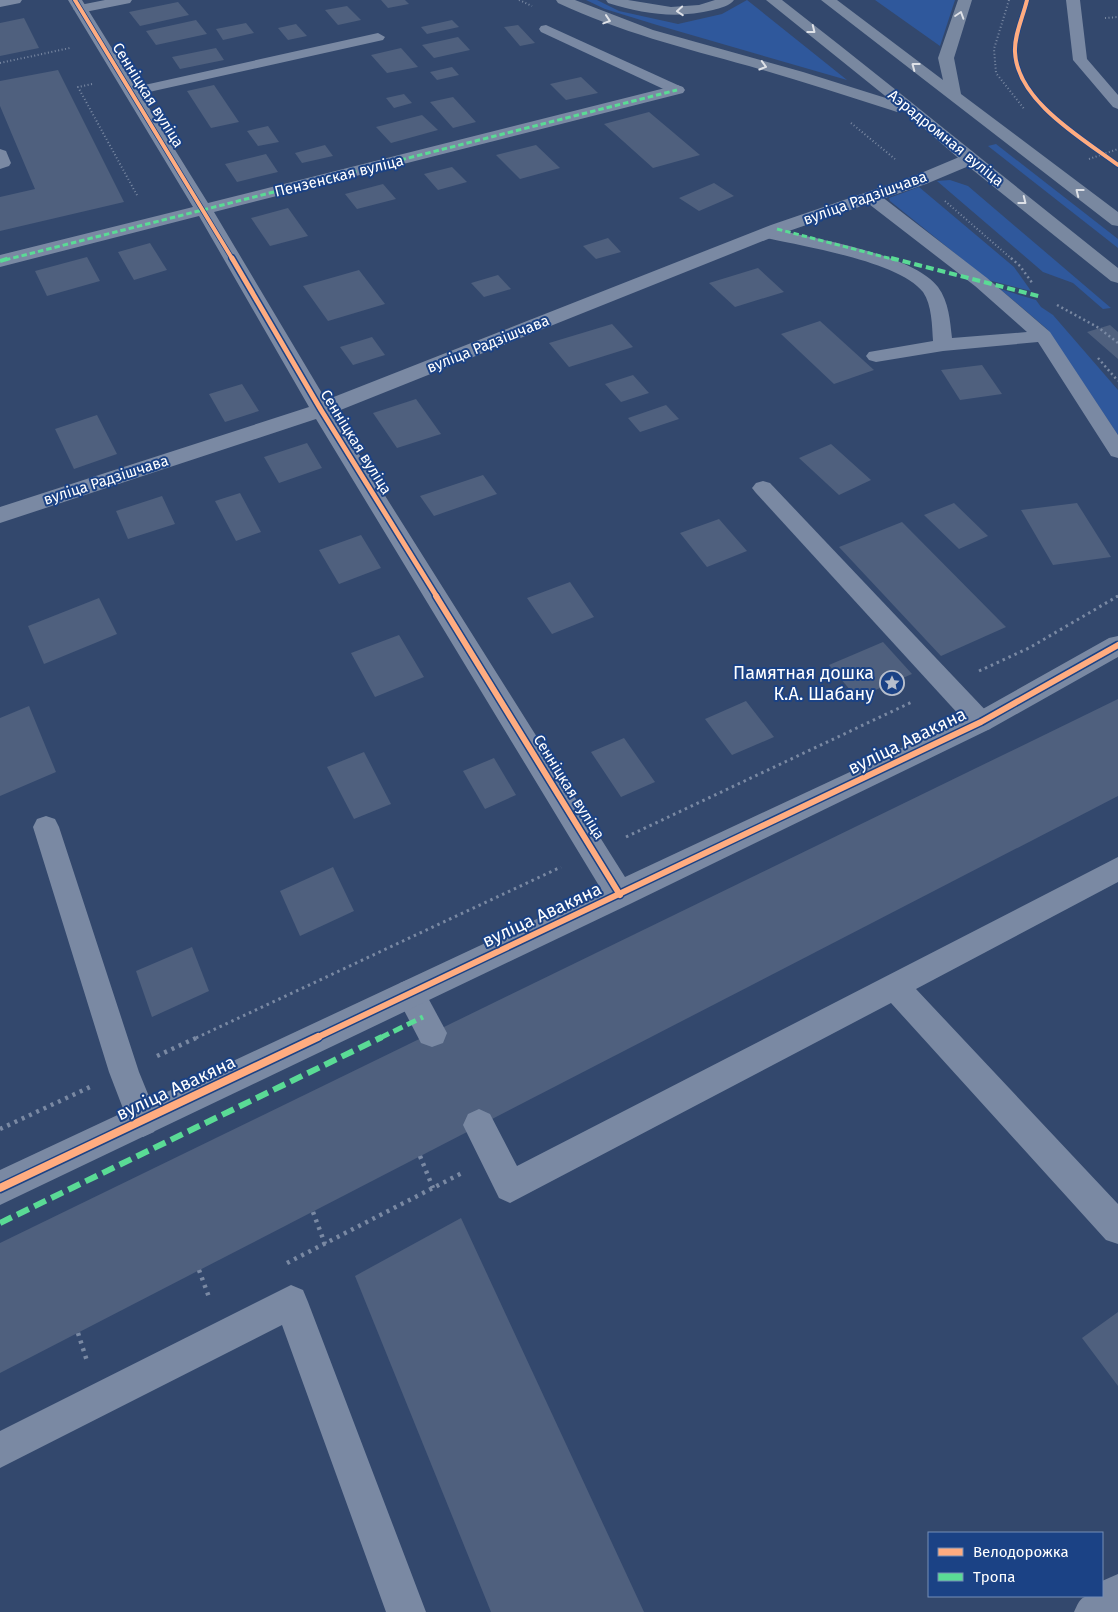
<svg xmlns="http://www.w3.org/2000/svg" width="1118" height="1612" viewBox="0 0 1118 1612" font-family="'Fira Sans',sans-serif">
  <style>
    .green { fill: #2f589c }
    .building { fill: #4f607e }
    .lines { fill: none; stroke-linecap: round; stroke-linejoin: round }
    .path-far3 { stroke: #7a89a3; stroke-width: 2; stroke-dasharray: 1 2.5; stroke-linecap: butt }
    .path-far2 { stroke: #7a89a3; stroke-width: 2.5; stroke-dasharray: 2 3; stroke-linecap: butt }
    .path-far1 { stroke: #7a89a3; stroke-width: 3; stroke-dasharray: 2.5 4; stroke-linecap: butt }
    .path { stroke: #7a89a3; stroke-width: 4.5; stroke-dasharray: 3 5; stroke-linecap: butt }
    .lane { fill: #7a89a3; fill-rule: evenodd }
    .street { fill: #7a89a3; fill-rule: evenodd }
    .primary { fill: #7988a0; fill-rule: evenodd }
    .quiet-far3 { stroke: #5adb95; stroke-width: 3; stroke-dasharray: 5.5 3; stroke-linecap: butt }
    .quiet-far2 { stroke: #5adb95; stroke-width: 4; stroke-dasharray: 8 4; stroke-linecap: butt }
    .quiet-far1 { stroke: #5adb95; stroke-width: 5; stroke-dasharray: 10 5; stroke-linecap: butt }
    .quiet { stroke: #5adb95; stroke-width: 6; stroke-dasharray: 13 6; stroke-linecap: butt }
    .cycleway-far3-casing { stroke: #1b4285; stroke-width: 5.5 }
    .cycleway-far2-casing { stroke: #1b4285; stroke-width: 8 }
    .cycleway-far1-casing { stroke: #1b4285; stroke-width: 9 }
    .cycleway-casing { stroke: #1b4285; stroke-width: 11 }
    .cycleway-far3 { stroke: #ffac80; stroke-width: 4 }
    .cycleway-far2 { stroke: #ffac80; stroke-width: 5 }
    .cycleway-far1 { stroke: #ffac80; stroke-width: 6 }
    .cycleway { stroke: #ffac80; stroke-width: 8 }
    .oneway { stroke: #dee1e7 }
    .labels { text-anchor: middle; dominant-baseline: central; stroke-width: 4; stroke-linejoin: round; paint-order: stroke }
    .far-street-label { font-size: 15px; fill: #fff; stroke: #1b4285 }
    .poi-label { font-size: 18px; fill: #fff; stroke: #1b4285; text-anchor: end }
    .street-label { font-size: 18px; fill: #fff; stroke: #1b4285 }
  </style>
  <rect width="100%" height="100%" fill="#33486d"/>
  <g class="green">
    <path d="M586,0H597L619,11L678,24L722,14L747,0L847,80L657,25L605,9Z"/>
    <path d="M875,0H955L940,46Z"/>
    <path d="M996,144L1118,239V248L988,146Z"/>
    <path d="M950,180L968,186L1111,308L1103,309L1073,283L1043,272L937,181Z"/>
    <path d="M919,187L1014,267L1031,291L988,280L890,201L889,198Z"/>
    <path d="M1000,289L1036,300L1041,307L1053,315L1118,390V435L1047,329Z"/>
  </g>
  <g class="building">
    <path d="M381,0H405L409,4L388,8Z"/>
    <path d="M178,2L189,15L140,26L129,12Z"/>
    <path d="M347,6L361,20L338,25L325,10Z"/>
    <path d="M24,18L39,48L0,56V23Z"/>
    <path d="M196,20L207,34L156,45L146,31Z"/>
    <path d="M452,20L459,27L427,34L421,27Z"/>
    <path d="M246,23L254,33L223,40L216,29Z"/>
    <path d="M296,24L307,36L288,40L278,28Z"/>
    <path d="M518,25L535,43L520,46L504,27Z"/>
    <path d="M458,37L470,50L434,58L422,45Z"/>
    <path d="M216,48L224,60L180,69L172,57Z"/>
    <path d="M401,48L418,67L387,73L371,55Z"/>
    <path d="M452,67L459,75L437,80L430,72Z"/>
    <path d="M58,70L124,202L0,231V197L35,189L0,106V81Z"/>
    <path d="M581,77L598,93L566,100L550,84Z"/>
    <path d="M214,85L239,122L211,128L187,91Z"/>
    <path d="M404,94L412,103L394,108L386,98Z"/>
    <path d="M453,97L476,122L453,128L430,102Z"/>
    <path d="M649,112L700,155L653,168L604,124Z"/>
    <path d="M422,115L438,130L391,143L376,127Z"/>
    <path d="M268,126L279,142L258,146L247,131Z"/>
    <path d="M325,145L333,156L302,163L295,153Z"/>
    <path d="M536,145L560,168L520,179L496,155Z"/>
    <path d="M266,154L278,172L237,182L225,164Z"/>
    <path d="M452,167L467,182L438,190L424,174Z"/>
    <path d="M714,183L734,196L699,211L679,198Z"/>
    <path d="M383,184L396,199L357,209L345,194Z"/>
    <path d="M288,208L308,236L270,246L251,218Z"/>
    <path d="M608,238L621,252L596,259L583,246Z"/>
    <path d="M150,243L167,270L134,280L118,252Z"/>
    <path d="M87,257L100,281L47,296L35,271Z"/>
    <path d="M758,268L784,292L735,307L709,283Z"/>
    <path d="M359,270L385,304L328,321L303,286Z"/>
    <path d="M498,275L511,289L484,297L471,283Z"/>
    <path d="M820,321L874,370L834,384L781,334Z"/>
    <path d="M612,324L633,347L569,367L549,343Z"/>
    <path d="M1110,325L1118,332V359L1087,332Z"/>
    <path d="M372,337L385,355L353,365L340,347Z"/>
    <path d="M982,365L1002,394L960,400L941,370Z"/>
    <path d="M633,375L649,393L621,402L605,384Z"/>
    <path d="M242,384L259,411L225,422L209,394Z"/>
    <path d="M416,399L441,434L397,448L373,413Z"/>
    <path d="M666,405L679,419L640,432L628,418Z"/>
    <path d="M97,415L117,454L74,469L55,429Z"/>
    <path d="M307,443L322,468L279,483L264,457Z"/>
    <path d="M831,444L871,480L839,495L799,458Z"/>
    <path d="M483,475L497,494L434,516L420,496Z"/>
    <path d="M240,493L261,532L236,541L215,501Z"/>
    <path d="M162,496L175,524L128,539L116,511Z"/>
    <path d="M954,503L988,536L959,549L924,515Z"/>
    <path d="M1077,503L1111,557L1053,565L1021,510Z"/>
    <path d="M719,519L747,551L707,567L680,533Z"/>
    <path d="M902,522L1006,627L941,656L839,547Z"/>
    <path d="M361,535L381,568L339,584L319,550Z"/>
    <path d="M570,582L594,617L552,634L527,598Z"/>
    <path d="M99,598L117,634L44,664L28,626Z"/>
    <path d="M399,635L424,677L375,697L351,653Z"/>
    <path d="M883,642L912,674L857,698L829,665Z"/>
    <path d="M1118,699V796L0,1373V1243Z"/>
    <path d="M746,701L774,737L732,755L705,719Z"/>
    <path d="M29,706L56,772L0,796V718Z"/>
    <path d="M624,738L655,782L621,797L591,752Z"/>
    <path d="M364,752L391,804L354,819L327,767Z"/>
    <path d="M494,758L516,795L485,809L463,771Z"/>
    <path d="M333,867L354,911L300,936L280,891Z"/>
    <path d="M192,947L209,991L152,1017L136,971Z"/>
    <path d="M461,1218L644,1612H491L355,1276Z"/>
    <path d="M1118,1312V1386L1082,1338Z"/>
  </g>
  <g class="lines">
    <g class="path-far3">
      <path d="M519,0L532,6"/>
      <path d="M1009,0L994,49L996,73L1025,110"/>
      <path d="M1105,18L1118,17"/>
      <path d="M0,63L70,48"/>
      <path d="M92,84L78,87L138,197"/>
      <path d="M851,123L895,159"/>
      <path d="M1089,159L1118,149"/>
      <path d="M945,201L1013,260"/>
    </g>
    <g class="path-far2">
      <path d="M1011,258L1020,266L1033,284"/>
      <path d="M1057,305L1099,328L1118,343"/>
      <path d="M1098,358L1118,381"/>
      <path d="M1116,597L1118,596"/>
    </g>
    <g class="path-far1">
      <path d="M979,671L1029,648L1118,596"/>
      <path d="M626,837L914,701"/>
      <path d="M196,1038L561,867"/>
    </g>
    <g class="path">
      <path d="M157,1056L198,1037"/>
      <path d="M0,1129L90,1087"/>
      <path d="M420,1156L433,1188"/>
      <path d="M313,1212L325,1244"/>
      <path d="M287,1263L462,1173"/>
      <path d="M199,1270L210,1300"/>
      <path d="M78,1333L87,1361"/>
    </g>
    <g class="lane">
      <path d="M0,0H22L20,3L0,7Z"/>
      <path d="M105,0H132L130,3L80,13L73,9L75,6Z"/>
      <path d="M1066,0H1080L1087,59L1118,95V109L1113,107L1073,60Z"/>
      <path d="M546,25L682,87L684,90L682,93H672L541,32L539,29L541,26Z"/>
      <path d="M378,33L385,37L383,40L131,96L126,95L124,92L126,89L131,88Z"/>
      <path d="M0,149L6,151L11,163L9,166L0,169Z"/>
      <path d="M871,192L877,193L987,278L1050,332L1118,435V458L1111,456L1038,342L943,351L876,362L869,360L866,356L869,352L933,341C932,326 932,305 923,292C899,261 801,246 762,237L759,233L762,229L768,228C810,238 912,253 938,287C949,302 950,321 952,338L1027,332L975,286L865,201L863,197L865,193Z"/>
      <path d="M763,481L770,483L990,715L993,722L990,729L981,732L972,729L756,493L752,488L756,483Z"/>
      <path d="M46,816L55,819L59,827L139,1072L159,1121L154,1132L143,1137L132,1132L109,1072L33,827L37,819Z"/>
      <path d="M1118,857V882L916,989L1118,1204V1244L1106,1240L891,1003L510,1203L499,1198L463,1125L468,1114L479,1109L490,1114L517,1166Z"/>
      <path d="M410,979L420,983L447,1033L443,1043L432,1047L421,1043L395,993L400,983Z"/>
      <path d="M291,1285L303,1290L308,1302L426,1612H386L282,1325L0,1468V1431Z"/>
      <path d="M1118,1574V1612H1074C1082,1594 1083,1596 1102,1596V1581Z"/>
    </g>
    <path class="street" d="M68,0H82L208,203L677,85L683,87L685,90L683,93L214,212L326,400L771,225L914,176L964,155H976L978,159L976,163L926,184L783,233L333,413L625,877L972,715L1109,638L1118,636V657L990,729L630,904L0,1205V1170L601,889L316,419L0,523V507L309,407L199,216L0,267V255L193,207Z"/>
    <g class="primary">
      <path d="M556,0H575L653,30L803,72L889,99L766,0H782C895,88 1006,179 1118,268V283L1111,281L964,163L903,110L897,112L891,110C844,95 797,80 749,66C684,48 620,32 558,3Z"/>
      <path d="M606,0H628L671,7L699,5L715,0H734C730,6 720,8 713,10C677,19 643,14 608,3Z"/>
      <path d="M821,0H837L943,80L938,58L958,0H972L954,58L961,94L1118,212V226L1112,225Z"/>
    </g>
    <g class="quiet-far3">
      <path d="M777,229L896,260"/>
      <path d="M5,260L677,90"/>
    </g>
    <g class="quiet-far2">
      <path d="M891,258L1042,297"/>
      <path d="M0,261L10,258"/>
    </g>
    <path class="quiet-far1" d="M380,1038L423,1017"/>
    <path class="quiet" d="M0,1223L382,1037"/>
    <defs>
      <g id="cycleway-far3">
        <path d="M75,0L233,260"/>
        <path d="M1027,0C1023,17 1014,35 1015,52C1017,101 1083,139 1118,165"/>
      </g>
      <path id="cycleway-far2" d="M232,258L321,410L437,597"/>
      <g id="cycleway-far1">
        <path d="M436,596L620,895"/>
        <path d="M316,1038L981,722L1118,645"/>
      </g>
      <path id="cycleway" d="M0,1188L318,1037"/>
    </defs>
    <use href="#cycleway-far3" class="cycleway-far3-casing"/>
    <use href="#cycleway-far2" class="cycleway-far2-casing"/>
    <use href="#cycleway-far1" class="cycleway-far1-casing"/>
    <use href="#cycleway" class="cycleway-casing"/>
    <use href="#cycleway-far3" class="cycleway-far3"/>
    <use href="#cycleway-far2" class="cycleway-far2"/>
    <use href="#cycleway-far1" class="cycleway-far1"/>
    <use href="#cycleway" class="cycleway"/>
  </g>
  <defs><path id="oneway-chevron" d="M-2-3.5L2.5 0L-2 3.5" fill="none" stroke-width="1.6" stroke-linecap="round" stroke-linejoin="round" transform="scale(1.25)"/></defs>
  <g class="oneway">
    <use href="#oneway-chevron" transform="translate(680 11) rotate(176)"/>
    <use href="#oneway-chevron" transform="translate(960 15) rotate(-72)"/>
    <use href="#oneway-chevron" transform="translate(607 20) rotate(18)"/>
    <use href="#oneway-chevron" transform="translate(812 30) rotate(38)"/>
    <use href="#oneway-chevron" transform="translate(763 66) rotate(16)"/>
    <use href="#oneway-chevron" transform="translate(915 66) rotate(-143)"/>
    <use href="#oneway-chevron" transform="translate(1079 192) rotate(-142)"/>
    <use href="#oneway-chevron" transform="translate(1023 201) rotate(38)"/>
  </g>
  <defs>
    <symbol id="sight-ring" viewBox="-11 -11 22 22"><circle r="9.5" fill="#1b4285" stroke="#b8bfcc" stroke-width="1.5"/><path d="M0-6L1.8-2.2L6-1.7L2.9 1.2L3.7 5.4L0 3.3L-3.7 5.4L-2.9 1.2L-6-1.7L-1.8-2.2Z" fill="#b8bfcc"/></symbol>
  </defs>
  <g fill-rule="evenodd">
    <use href="#sight-ring" x="878" y="669" width="28" height="28"/>
  </g>
  <g class="labels">
    <g class="far-street-label">
      <text transform="translate(148 95) rotate(58)">Сенніцкая вуліца</text>
      <text transform="translate(946 138) rotate(39)">Аэрадромная вуліца</text>
      <text transform="translate(339 176) rotate(-14)">Пензенская вуліца</text>
      <text transform="translate(865 198) rotate(-20)">вуліца Радзішчава</text>
      <text transform="translate(488 344) rotate(-22)">вуліца Радзішчава</text>
      <text transform="translate(356 442) rotate(58)">Сенніцкая вуліца</text>
      <text transform="translate(106 480) rotate(-18)">вуліца Радзішчава</text>
      <text transform="translate(569 787) rotate(58)">Сенніцкая вуліца</text>
    </g>
    <g class="poi-label">
      <text x="874" y="673">Памятная дошка<tspan x="874" dy="21">К.А. Шабану</tspan></text>
    </g>
    <g class="street-label">
      <text transform="translate(907 741) rotate(-26)">вуліца Авакяна</text>
      <text transform="translate(542 915) rotate(-25)">вуліца Авакяна</text>
      <text transform="translate(176 1088) rotate(-25)">вуліца Авакяна</text>
    </g>
  </g>
  <rect x="928" y="1532" width="175" height="65" fill="#1b4285" stroke="#768eb6"/>
  <rect x="938" y="1548" width="25" height="8" fill="#ffac80" stroke="#768eb6"/>
  <text x="973" y="1557" font-size="15" fill="#ffffff">Велодорожка</text>
  <rect x="938" y="1573" width="25" height="8" fill="#5adb95" stroke="#768eb6"/>
  <text x="973" y="1582" font-size="15" fill="#ffffff">Тропа</text>
</svg>
